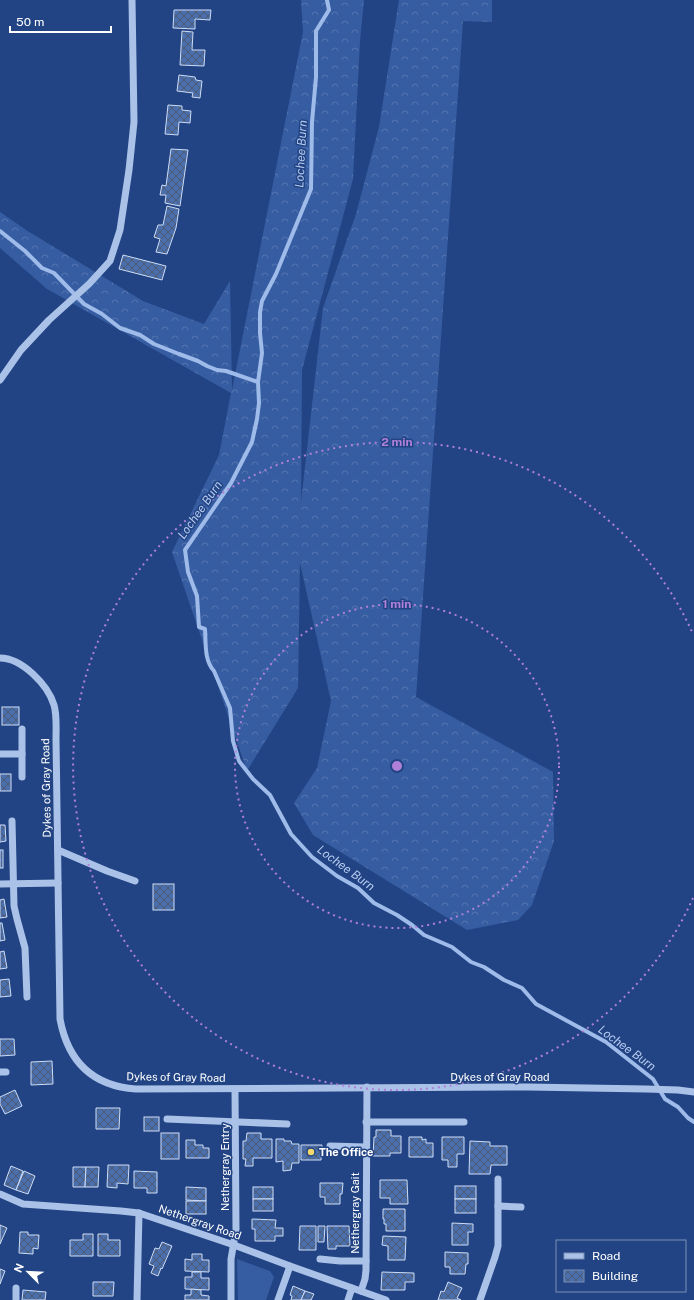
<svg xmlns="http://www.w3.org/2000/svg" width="694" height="1300" viewBox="0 0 694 1300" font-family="'Public Sans',sans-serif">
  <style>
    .grass { fill: #365da1 }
    .forest { fill: url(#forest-crowns) }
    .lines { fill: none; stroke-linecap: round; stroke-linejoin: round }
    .stream { stroke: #9ebbea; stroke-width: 4 }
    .building { fill: url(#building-cross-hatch); stroke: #ceddf6 }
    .minor { stroke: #aac1e8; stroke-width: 7 }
    .ring { fill: none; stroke: #b080d9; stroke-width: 2; stroke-dasharray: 2 4 }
    .poi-dot { fill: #f4d86c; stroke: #224484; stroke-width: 1.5 }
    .labels { text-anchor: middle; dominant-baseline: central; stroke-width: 3; stroke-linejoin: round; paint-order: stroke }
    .street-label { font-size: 11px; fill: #fff; stroke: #224484 }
    .poi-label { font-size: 11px; font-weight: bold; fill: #fff; stroke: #224484; text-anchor: start }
    .water-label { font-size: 12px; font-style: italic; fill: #b6cbf0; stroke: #224484 }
    .centre { fill: #b080d9; stroke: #224484; stroke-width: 2 }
    .ring-label { font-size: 12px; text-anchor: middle; font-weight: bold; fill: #b080d9; stroke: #224484; stroke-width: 3; stroke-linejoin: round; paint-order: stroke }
  </style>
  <defs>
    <pattern id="forest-crowns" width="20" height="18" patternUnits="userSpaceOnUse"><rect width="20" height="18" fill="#365da1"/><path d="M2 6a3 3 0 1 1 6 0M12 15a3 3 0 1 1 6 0" fill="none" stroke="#5475af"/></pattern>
    <pattern id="building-cross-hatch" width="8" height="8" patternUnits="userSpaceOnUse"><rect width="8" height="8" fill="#4b6eac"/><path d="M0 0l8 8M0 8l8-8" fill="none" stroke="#4c5a72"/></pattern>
  </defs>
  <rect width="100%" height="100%" fill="#224484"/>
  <path class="grass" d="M237,1259L270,1271L274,1277L266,1300H238Z"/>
  <path class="forest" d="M301,0H364L360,41L353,179L302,370L301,502L323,308L356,214L379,127L399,0H492V22L463,21L416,697L553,772L554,841L532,905L518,920L467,930L313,835L294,803L317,768L331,701L300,563L298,688L247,771L172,552L219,455L231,393L47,289L0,248V212L26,230L143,301L204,324L230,281L232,390L303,32Z"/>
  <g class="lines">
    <g class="stream">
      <path d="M327,0L329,10L316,31V77L312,122L311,189L276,274L262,301L260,312V333L262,353L258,382L259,403L257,419L252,442L231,483L185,550L188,572L197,596L199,627L205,629C206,643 204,660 214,671L230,708L233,741L239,761L253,779L270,795L291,834L312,857L337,876L358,888L374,903L397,915L412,925L424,935L452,947L471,962L484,967L504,980L522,988L536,1004L606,1042L653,1079L665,1099L678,1107L688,1118L694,1122"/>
      <path d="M0,231L25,251L42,268L54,273L84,304L102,314L120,328L140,335L154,344L179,354L198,361L207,366L217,370L226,371L258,382"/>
    </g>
  </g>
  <g class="building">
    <path d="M174,10H211L210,20L195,19V29L173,28Z"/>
    <path d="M182,31L193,32L192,50H205L204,66L180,65Z"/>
    <path d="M179,75L195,77L196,80L202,81L200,98L192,97L193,93L177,91Z"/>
    <path d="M168,105L182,106V110L191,111L190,123L179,122L178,135L165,134Z"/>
    <path d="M171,149L188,150L180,206L165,203L166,195H160L162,185L166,186Z"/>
    <path d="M167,206L179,209L176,228L167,254L156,252L160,239L154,237L158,225H163Z"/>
    <path d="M123,255L166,266L162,280L119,269Z"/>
    <rect x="2" y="707" width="17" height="18"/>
    <rect x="0" y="774" width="11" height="17"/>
    <path d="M0,825H5L6,841L0,842Z"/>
    <rect x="0" y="850" width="3" height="18"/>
    <rect x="153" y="884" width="21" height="26"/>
    <path d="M4,899L7,917L0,918V900Z"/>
    <path d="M0,923H2L5,940L0,941Z"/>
    <path d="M4,951L7,968L0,969V952Z"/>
    <path d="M9,979L11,996L0,997V980Z"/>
    <path d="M0,1039H14L15,1055L0,1056Z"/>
    <path d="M52,1061L53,1084L31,1085V1062Z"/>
    <path d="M15,1090L22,1106L5,1114L0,1104V1097Z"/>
    <path d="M96,1108H120L119,1129H96Z"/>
    <rect x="144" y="1117" width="15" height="14"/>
    <path d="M376,1130H391V1136H401V1153H390V1156H373L374,1137H376Z"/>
    <rect x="161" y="1133" width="18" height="26"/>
    <path d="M247,1133H261V1139H272V1158H253V1166H245L246,1159H243V1141H246Z"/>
    <path d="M409,1137H422V1140L426,1139V1143H433V1157H409Z"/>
    <path d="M442,1137H464V1154H457V1167H448V1160H442Z"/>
    <path d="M276,1139H284V1141H291L292,1144H299V1163H292L291,1170L283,1171V1161L276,1162Z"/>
    <path d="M186,1140H195V1145H203V1148H209V1158H186Z"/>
    <path d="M470,1141L490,1142V1146H507V1165H491L490,1174H469Z"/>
    <path d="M301,1145H322L321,1160H301Z"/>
    <path d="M108,1165H129L128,1184L117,1183V1188L107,1187Z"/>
    <path d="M11,1166L23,1171L16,1190L4,1185Z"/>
    <path d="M73,1167H86L85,1187H73Z"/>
    <path d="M86,1167H99L98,1187H85Z"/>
    <path d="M24,1171L35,1176L28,1194L16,1190Z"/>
    <path d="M134,1171L157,1172V1193H147V1188H134Z"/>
    <path d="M380,1180H407L408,1204H390V1198H380Z"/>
    <path d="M320,1183H343L342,1194H340V1204H325V1197H320Z"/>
    <rect x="455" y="1186" width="21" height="13"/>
    <path d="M186,1187L206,1188V1201L186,1200Z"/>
    <rect x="253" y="1187" width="20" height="12"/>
    <rect x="253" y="1199" width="20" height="12"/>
    <rect x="455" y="1199" width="21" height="14"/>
    <rect x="186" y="1201" width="20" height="13"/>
    <path d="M383,1209H405V1231H386V1224H384V1219H383Z"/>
    <path d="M252,1219L276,1220L275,1228H283V1236H275V1241H255V1229H252Z"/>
    <path d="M452,1223L473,1224V1232H468V1245H452Z"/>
    <path d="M0,1225L7,1228L0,1244Z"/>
    <path d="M300,1226H316V1250H299Z"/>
    <path d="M318,1226H325L324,1242H318Z"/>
    <path d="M327,1226H349L350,1246H336V1249H328Z"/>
    <path d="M20,1232H28V1235H39L38,1249L33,1248V1254L19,1253Z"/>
    <path d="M83,1234H93V1256H70V1240H83Z"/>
    <path d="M98,1234H108V1240H120V1256H98Z"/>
    <path d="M383,1236L406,1237L405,1260H388V1246L382,1245Z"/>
    <path d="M162,1242L172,1246L162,1269L161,1268L158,1276L151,1273L154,1266L149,1264L155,1248L159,1249Z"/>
    <path d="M445,1252L468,1253V1264H466L465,1274H450V1267H445Z"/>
    <path d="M192,1254H202V1260H209V1272L185,1271V1259L192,1260Z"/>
    <path d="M0,1269L5,1271L0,1284Z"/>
    <path d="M192,1272H201V1278H209V1290L185,1289V1277H192Z"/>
    <path d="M382,1272L414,1273V1282H405V1290H381Z"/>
    <path d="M93,1282H114L113,1296H93Z"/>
    <path d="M448,1282L462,1288L457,1298L461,1300H438L441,1291L444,1292Z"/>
    <path d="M293,1286L305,1291L301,1300H291L292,1296L290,1295Z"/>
    <path d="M191,1289L201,1290V1295L209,1296V1300H185V1295H191Z"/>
    <path d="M23,1290L46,1292L45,1300H22Z"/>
    <path d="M305,1291L314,1294L311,1300H301Z"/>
  </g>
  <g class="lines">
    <g class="minor">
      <path d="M0,380L21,350L49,320L89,284L110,261L120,230L129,170L134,122L132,0"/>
      <path d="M0,658C22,658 48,685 54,705C57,715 56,728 56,739L60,1019C68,1062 93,1086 136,1089L528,1087L646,1089L678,1090L694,1092"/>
      <path d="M22,729V777"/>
      <path d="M0,754H22"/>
      <path d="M12,821L14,906L17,919L25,948L27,997"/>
      <path d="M58,850L107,871L135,881"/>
      <path d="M0,884L58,883"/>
      <path d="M0,1072H6"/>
      <path d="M167,1119L287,1124"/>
      <path d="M366,1122H464"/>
      <path d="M330,1146L366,1147"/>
      <path d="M0,1194L23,1204L121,1211L139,1213L234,1245L290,1266L386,1300"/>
      <path d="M498,1206L521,1207"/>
      <path d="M320,1259L340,1261H366"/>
      <path d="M361,1291L365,1279L366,1270L367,1087"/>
      <path d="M16,1300V1288"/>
      <path d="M137,1300L139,1213"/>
      <path d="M231,1300V1259L236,1230L235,1089"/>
      <path d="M278,1300L290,1266"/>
      <path d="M348,1300L352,1288"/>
      <path d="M480,1300L495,1257L498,1246V1179"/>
    </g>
  </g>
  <g class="ring">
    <circle cx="397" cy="766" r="162"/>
    <path d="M693 898A324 324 0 1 1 693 634"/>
  </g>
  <circle class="poi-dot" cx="311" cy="1152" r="4"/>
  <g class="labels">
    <g class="street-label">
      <text transform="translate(46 788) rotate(-91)">Dykes of Gray Road</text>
      <text transform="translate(176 1077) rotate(1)">Dykes of Gray Road</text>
      <text x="500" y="1077">Dykes of Gray Road</text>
      <text transform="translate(225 1167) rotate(-90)">Nethergray Entry</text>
      <text transform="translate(355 1213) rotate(-90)">Nethergray Gait</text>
      <text transform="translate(200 1222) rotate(19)">Nethergray Road</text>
    </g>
    <g class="poi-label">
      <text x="319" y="1152">The Office</text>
    </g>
    <g class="water-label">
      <text transform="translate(301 154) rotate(-87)">Lochee Burn</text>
      <text transform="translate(200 510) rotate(-55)">Lochee Burn</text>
      <text transform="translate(346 868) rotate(36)">Lochee Burn</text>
      <text transform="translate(627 1048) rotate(36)">Lochee Burn</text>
    </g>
  </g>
  <circle cx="397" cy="766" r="6" class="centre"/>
  <g class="ring-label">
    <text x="397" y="446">2 min</text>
    <text x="397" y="608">1 min</text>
  </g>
  <rect x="556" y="1240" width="130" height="52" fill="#224484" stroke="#7a8fb5"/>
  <rect x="564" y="1253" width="20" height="6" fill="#aac1e8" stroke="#7a8fb5"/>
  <text x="592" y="1260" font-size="12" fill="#ffffff">Road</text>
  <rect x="564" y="1270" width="20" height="12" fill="url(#building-cross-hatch)" stroke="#7a8fb5"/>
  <text x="592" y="1280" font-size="12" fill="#ffffff">Building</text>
  <g transform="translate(28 1272) rotate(294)" stroke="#224484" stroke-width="3" paint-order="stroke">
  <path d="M0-3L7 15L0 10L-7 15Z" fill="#ffffff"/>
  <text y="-6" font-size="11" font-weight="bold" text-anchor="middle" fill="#ffffff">N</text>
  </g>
  <path d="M10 26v6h101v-6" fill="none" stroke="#ffffff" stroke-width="2"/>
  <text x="16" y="26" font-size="12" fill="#ffffff" stroke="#224484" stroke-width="3" paint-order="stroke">50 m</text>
</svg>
